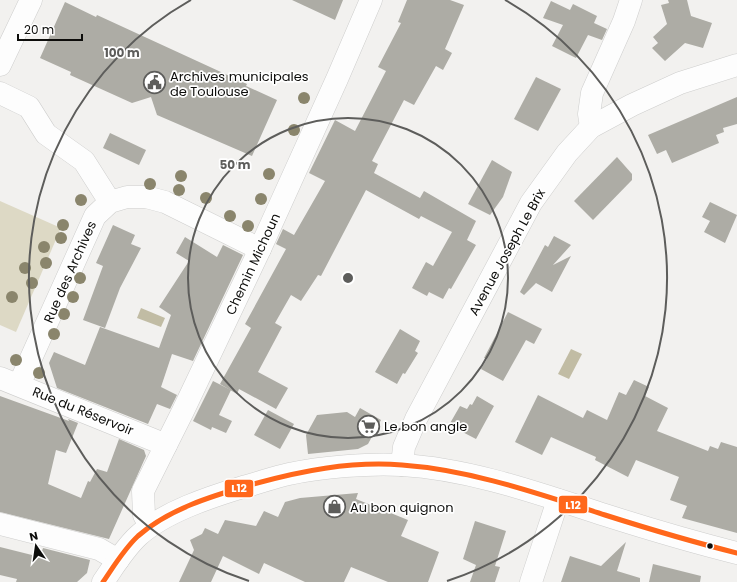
<svg xmlns="http://www.w3.org/2000/svg" width="737" height="582" viewBox="0 0 737 582" font-family="Poppins,sans-serif">
  <style>
    .green { fill: #ddd9c5 }
    .water { fill: #c1bca4 }
    .building { fill: #adaca5 }
    .lines { fill: none; stroke-linecap: round; stroke-linejoin: round }
    .minor-casing { stroke: #cececd; stroke-width: 23 }
    .minor { stroke: #fdfdfd; stroke-width: 22 }
    .bus-1-casing { stroke: #fff; stroke-width: 8 }
    .bus-1 { stroke: #ff671b; stroke-width: 5 }
    .tree { fill: #8a856c }
    .ring { fill: none; stroke: #5d5d5b; stroke-width: 2 }
    .bus-dot { fill: #0d0d0b; stroke: #fff; stroke-width: 1.5 }
    .labels { text-anchor: middle; dominant-baseline: central; stroke-width: 3.5; stroke-linejoin: round; paint-order: stroke }
    .poi-label { font-size: 13px; fill: #0d0d0b; stroke: #fff; text-anchor: start }
    .street-label { font-size: 13px; fill: #0d0d0b; stroke: #fff }
    .centre { fill: #5d5d5b; stroke: #fff; stroke-width: 2 }
    .ring-label { font-size: 12px; text-anchor: middle; font-weight: bold; fill: #5d5d5b; stroke: #fff; stroke-width: 3.5; stroke-linejoin: round; paint-order: stroke }
    .line-badge { stroke: #fff; stroke-width: 1.5 }
    .badge-label { font-size: 11px; text-anchor: middle; font-weight: bold; fill: #fff }
  </style>
  <rect width="100%" height="100%" fill="#f2f1ef"/>
  <path class="green" d="M0,201L61,228L16,332L0,325Z"/>
  <g class="water">
    <path d="M141,308L165,318L161,327L137,318Z"/>
    <path d="M571,349L582,354L569,379L558,374Z"/>
  </g>
  <g class="building">
    <path d="M292,0H343L335,20Z"/>
    <path d="M407,0H450L464,5L445,49L452,53L443,70L436,66L414,105L404,100L372,161L378,164L374,173L420,198L424,191L476,221L467,240L476,245L451,289L449,288L443,299L429,292L427,296L412,288L426,262L433,266L452,232L421,216L419,219L366,190L321,276L318,275L301,301L291,295L275,323L282,327L258,372L288,388L276,409L239,389L237,394L220,384L251,328L245,324L286,249L276,244L283,229L294,235L325,181L309,173L335,120L355,131L386,71L378,67L401,23L398,22Z"/>
    <path d="M668,0H687L691,16L712,23L703,48L685,43L665,61L652,48L658,43L653,37L667,24L661,5L669,3Z"/>
    <path d="M551,1L570,10L573,4L597,16L594,23L607,29L602,40L588,35L576,58L552,46L563,25L543,18Z"/>
    <path d="M65,2L96,17L97,15L247,84L246,86L277,100L252,156L157,115L151,97L132,103L70,75L71,72L40,58Z"/>
    <path d="M536,77L561,89L538,131L514,119Z"/>
    <path d="M737,97V124L723,128L724,132L716,135L719,143L672,163L666,150L657,154L648,135Z"/>
    <path d="M110,133L146,150L139,165L103,148Z"/>
    <path d="M617,157L632,174V180L593,220L574,201Z"/>
    <path d="M492,160L512,172L503,197L490,215L468,204Z"/>
    <path d="M710,202L737,215L725,243L704,232L710,221L702,217Z"/>
    <path d="M113,225L135,235L131,244L141,248L120,288L105,328L83,320L103,266L96,263Z"/>
    <path d="M554,236L571,245L553,265L571,256L552,292L536,283L524,295L520,292L545,245L548,247Z"/>
    <path d="M185,237L217,257L223,245L243,255L193,361L172,354L161,387L177,395L170,409L157,404L148,424L57,388L49,363L54,352L85,365L100,327L159,348L171,315L159,307L189,261L176,253Z"/>
    <path d="M508,312L542,329L534,344L526,340L503,381L481,369L487,359L484,358Z"/>
    <path d="M400,329L420,341L415,351L418,353L405,374L403,373L397,384L375,372Z"/>
    <path d="M634,380L649,387L645,396L668,408L657,431L708,451L710,446L718,449L721,442L737,447V533L682,518L687,506L670,500L679,477L636,460L628,477L595,460L596,457L551,437L542,455L515,442L538,395L583,418L587,410L607,420L619,392L626,395Z"/>
    <path d="M213,381L231,390L219,415L232,421L226,433L212,427L211,430L193,421Z"/>
    <path d="M0,396L69,421L68,419L78,423L66,453L56,450L48,484L81,498L88,481L90,482L97,469L107,472L119,439L144,450L146,456L109,539L0,512Z"/>
    <path d="M477,396L494,406L476,439L449,425L460,406L467,409L470,404L472,405Z"/>
    <path d="M360,408L381,420L368,444L358,449L308,454L306,435L317,415L347,412L355,417Z"/>
    <path d="M268,410L294,424L280,449L254,435Z"/>
    <path d="M358,493L356,499L408,520L401,536L439,552L428,582H388L351,567L344,582H305L264,563L259,574L223,556L211,582H179L194,550L190,540L202,534L205,528L218,534L225,520L256,526L264,511L278,517L285,502L300,498Z"/>
    <path d="M475,521L506,531L495,566L500,567L495,582H470L476,565L463,559Z"/>
    <path d="M626,542L617,571L640,578V582H561L570,556L601,566Z"/>
    <path d="M0,547L40,557L43,548L90,560L87,573L77,582H16L17,579L0,575Z"/>
    <path d="M653,564L701,576L700,582H649Z"/>
  </g>
  <g class="lines">
    <defs>
      <g id="minor">
        <path d="M0,65L31,0"/>
        <path d="M0,93L29,107L46,134L84,161L110,202"/>
        <path d="M591,127L589,114L592,93L624,21L631,0"/>
        <path d="M0,378L166,445"/>
        <path d="M19,385L95,216L110,202L127,197H146L165,202L260,249"/>
        <path d="M402,465L404,447L416,419L531,203L567,153L591,127L632,105L680,83L737,65"/>
        <path d="M0,524L99,549L118,560"/>
        <path d="M150,526L144,515L143,491L183,411L260,249L337,79L371,0"/>
        <path d="M103,582C114,566 124,549 138,536C164,512 210,497 243,487C259,483 274,477 289,474C321,467 370,463 402,465C471,469 540,494 605,515C649,529 693,542 737,553"/>
        <path d="M531,582L558,500"/>
      </g>
    </defs>
    <use href="#minor" class="minor-casing"/>
    <use href="#minor" class="minor"/>
    <defs>
      <path id="bus-1" d="M103,582C114,566 124,549 138,536C169,509 212,496 250,485C300,471 350,461 402,465C472,470 539,494 605,515C649,529 693,542 737,553"/>
    </defs>
    <use href="#bus-1" class="bus-1-casing"/>
    <use href="#bus-1" class="bus-1"/>
  </g>
  <g class="tree">
    <circle cx="304" cy="98" r="6"/>
    <circle cx="294" cy="130" r="6"/>
    <circle cx="269" cy="174" r="6"/>
    <circle cx="181" cy="176" r="6"/>
    <circle cx="150" cy="184" r="6"/>
    <circle cx="179" cy="190" r="6"/>
    <circle cx="206" cy="198" r="6"/>
    <circle cx="261" cy="199" r="6"/>
    <circle cx="81" cy="200" r="6"/>
    <circle cx="230" cy="216" r="6"/>
    <circle cx="63" cy="225" r="6"/>
    <circle cx="248" cy="226" r="6"/>
    <circle cx="61" cy="238" r="6"/>
    <circle cx="44" cy="247" r="6"/>
    <circle cx="46" cy="263" r="6"/>
    <circle cx="25" cy="268" r="6"/>
    <circle cx="80" cy="278" r="6"/>
    <circle cx="32" cy="283" r="6"/>
    <circle cx="12" cy="297" r="6"/>
    <circle cx="73" cy="297" r="6"/>
    <circle cx="64" cy="314" r="6"/>
    <circle cx="54" cy="334" r="6"/>
    <circle cx="16" cy="360" r="6"/>
    <circle cx="39" cy="373" r="6"/>
  </g>
  <g class="ring">
    <circle cx="348" cy="278" r="160"/>
    <path d="M249 581A319 319 0 0 1 191 0M505 0A319 319 0 0 1 447 581"/>
  </g>
  <defs>
    <symbol id="civic-ring" viewBox="-11 -11 22 22"><circle r="9.5" fill="#fff" stroke="#5d5d5b" stroke-width="1.5"/><path d="M-.6-6.5H3V-4.5H.6V-3L4-1V1h2V6H-6V1h2V-1L-.6-3ZM-1.2 2.5V6h2.4V2.5Z" fill="#5d5d5b"/></symbol>
    <symbol id="supermarket-ring" viewBox="-11 -11 22 22"><circle r="9.5" fill="#fff" stroke="#5d5d5b" stroke-width="1.5"/><path d="M-6-5.5h2.5l.6 2H6L4.5 2H-2.5L-4.4-4H-6ZM-1.5 3.2a1.3 1.3 0 1 0 .1 0ZM3 3.2a1.3 1.3 0 1 0 .1 0Z" fill="#5d5d5b"/></symbol>
    <symbol id="shop-ring" viewBox="-11 -11 22 22"><circle r="9.5" fill="#fff" stroke="#5d5d5b" stroke-width="1.5"/><path d="M-5-2.5h2.3a2.7 3.5 0 0 1 5.4 0H5L5.5 6h-11ZM-1.5-2.5h3a1.5 2.3 0 0 0-3 0Z" fill="#5d5d5b"/></symbol>
  </defs>
  <g fill-rule="evenodd">
    <use href="#civic-ring" x="142" y="70" width="25" height="25"/>
    <use href="#supermarket-ring" x="356" y="414" width="25" height="25"/>
    <use href="#shop-ring" x="322" y="494" width="25" height="25"/>
  </g>
  <circle class="bus-dot" cx="710" cy="546" r="3.5"/>
  <g class="labels">
    <g class="poi-label">
      <text x="170" y="76">Archives municipales<tspan x="170" dy="15">de Toulouse</tspan></text>
      <text x="384" y="426">Le bon angle</text>
      <text x="350" y="507">Au bon quignon</text>
    </g>
    <g class="street-label">
      <text transform="translate(507 252) rotate(-61)">Avenue Joseph Le Brix</text>
      <text transform="translate(253 264) rotate(-65)">Chemin Michoun</text>
      <text transform="translate(70 272) rotate(-66)">Rue des Archives</text>
      <text transform="translate(83 411) rotate(22)">Rue du Réservoir</text>
    </g>
  </g>
  <circle cx="348" cy="278" r="6" class="centre"/>
  <g class="ring-label">
    <text x="122" y="57">100 m</text>
    <text x="235" y="169">50 m</text>
  </g>
  <g class="line-badge">
    <rect x="224" y="479" width="30" height="19" rx="4" fill="#ff671b"/>
    <rect x="558" y="495" width="30" height="19" rx="4" fill="#ff671b"/>
  </g>
  <g class="badge-label">
    <text x="239" y="492">L12</text>
    <text x="573" y="509">L12</text>
  </g>
  <g transform="translate(36 546) rotate(347)" stroke="#ffffff" stroke-width="3" paint-order="stroke">
  <path d="M0-3L7 15L0 10L-7 15Z" fill="#0d0d0b"/>
  <text y="-6" font-size="11" font-weight="bold" text-anchor="middle" fill="#0d0d0b">N</text>
  </g>
  <path d="M18 34v6h64v-6" fill="none" stroke="#0d0d0b" stroke-width="2"/>
  <text x="24" y="34" font-size="12" fill="#0d0d0b" stroke="#ffffff" stroke-width="3" paint-order="stroke">20 m</text>
</svg>
